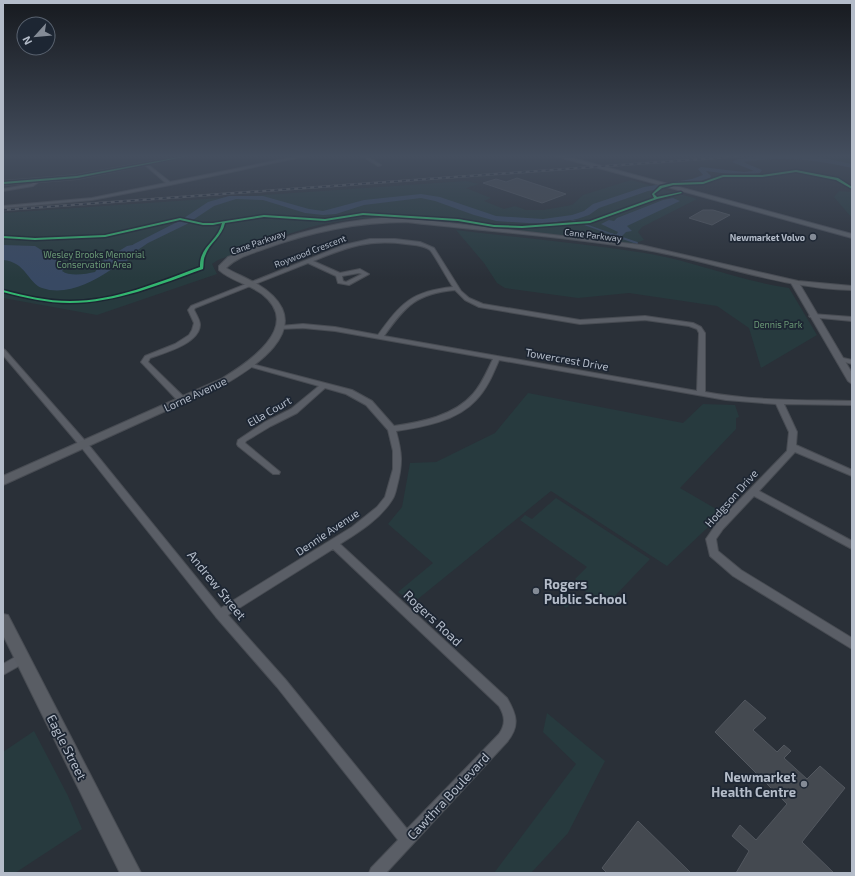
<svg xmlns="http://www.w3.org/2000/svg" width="855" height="876" viewBox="0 0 855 876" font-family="'Exo 2',sans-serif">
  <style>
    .green { fill: #273a3e }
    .water { fill: #384963 }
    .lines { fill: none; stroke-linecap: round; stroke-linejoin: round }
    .stream-far1 { stroke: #384963; stroke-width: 1.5 }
    .stream { stroke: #384963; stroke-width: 2 }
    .river { fill: #384963; fill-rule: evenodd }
    .building { fill: #444950; stroke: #52575f }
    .minor-casing { stroke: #484c53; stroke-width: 2 }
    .tertiary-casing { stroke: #484c53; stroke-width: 2 }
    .secondary-casing { stroke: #484c53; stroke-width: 2 }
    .primary-casing { stroke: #484c55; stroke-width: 2 }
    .minor { fill: #5a5e66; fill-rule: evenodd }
    .tertiary { fill: #5a5e66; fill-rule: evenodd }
    .secondary { fill: #595d64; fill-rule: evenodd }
    .primary { fill: #5c6168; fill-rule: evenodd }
    .rail-casing { stroke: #595d64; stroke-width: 2.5 }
    .rail { stroke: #1d2633; stroke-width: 1.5; stroke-dasharray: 4; stroke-linecap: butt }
    .cycleway-casing { stroke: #1d2633; stroke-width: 3 }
    .cycleway { fill: #33b770; fill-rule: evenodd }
    .poi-dot { fill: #848b96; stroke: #1d2633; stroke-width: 1.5 }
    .labels { text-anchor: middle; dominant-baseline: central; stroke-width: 3.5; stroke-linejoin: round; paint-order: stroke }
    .far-street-label { font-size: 9px; fill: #b4bcc9; stroke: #1d2633 }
    .far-poi-label { font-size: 9px; font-weight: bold; fill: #b4bcc9; stroke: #1d2633; text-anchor: end }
    .far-park-label { font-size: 9px; fill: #6b9a76; stroke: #1d2633 }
    .street-label { font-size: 11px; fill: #b4bcc9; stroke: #1d2633 }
    .near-poi-label { font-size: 13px; font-weight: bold; fill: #b4bcc9; stroke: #1d2633; text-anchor: start }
    .near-street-label { font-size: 13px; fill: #b4bcc9; stroke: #1d2633 }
  </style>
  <rect width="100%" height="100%" fill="#2a3038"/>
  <g class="green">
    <path d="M818,156H852V165L850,164Z"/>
    <path d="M631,180L697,199L642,227L638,232L644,240L633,244L419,219C386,217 351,217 319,225C285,233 251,249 218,260L212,264L217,274L97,315L3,298V213L466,181L479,184L466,188L491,198L484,201L504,209L515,206L526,210H544L572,205L583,195Z"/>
    <path d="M839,191L852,192V218L834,197Z"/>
    <path d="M456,230C519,238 582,243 645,253C694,261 740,281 789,288L817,335L761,368L749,328L717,306L629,293L578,298L505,288L497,283L484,263Z"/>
    <path d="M528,393L683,423L703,404L735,405L739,417L736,418V429L680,488L723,513L667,566L551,491L413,603L398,592L433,563L388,524L402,507L410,463L436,462L495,433Z"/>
    <path d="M556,498L650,559L611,600C604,597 590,595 585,591L584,585L575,579L587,567L520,520L525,515L532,519Z"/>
    <path d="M566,590L577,598L566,608L556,600Z"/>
    <path d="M547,713L605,761L568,833L531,873H494L576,764L543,732Z"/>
    <path d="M34,731L68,796L82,829L15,873H3V752Z"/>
  </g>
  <g class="water">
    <path d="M673,198L680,201L627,226L632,231L626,232L621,237L616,235L618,232L601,224L609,220L614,221L617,218L663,200Z"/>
    <path d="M138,244L137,248L127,261C119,261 116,267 109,271C91,283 65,296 42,288C28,283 26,262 3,260V245L35,246L66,266L62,271C70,277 86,274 95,272L103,261L127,246Z"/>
  </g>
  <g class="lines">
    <path class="stream-far1" d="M567,218L614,235"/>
    <path class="stream" d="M611,234L637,243"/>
    <path class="river" d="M759,156H815L852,164V168C815,159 780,156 743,162L762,170L760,173L744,176L706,171L711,176L710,178L694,183L648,191L599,208L589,215L577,219L543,224L496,221L474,215L435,201L421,198L364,205L336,214L323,215L305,213L263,200L236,199L214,206L187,224L148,243L126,258H120L118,256L134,244L181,220L208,202L229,196H263L309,209L323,211L364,200L421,194L440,197L496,216L543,219L572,215L584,211L593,204L644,187L692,179L703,175L698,169L701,167L744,172L754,171L732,162L738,159Z"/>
  </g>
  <g class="building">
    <path d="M517,178L520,179L566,194L542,203L483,183L496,179L506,182Z"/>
    <path d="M703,210H713L730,215L712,225L689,218Z"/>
    <path d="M745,700L766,718L753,730L777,752L784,745L791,751L784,758L807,779L820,766L845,788L802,842L834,873H736L749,851L732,836L740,825L756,840L787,804L715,732Z"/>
    <path d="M638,821L691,873H607L602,868Z"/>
  </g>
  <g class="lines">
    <defs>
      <g id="minor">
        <path d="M299,156H306L170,185L92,200L3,208V206L92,198L166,183L145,165L146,163L170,182Z"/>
        <path d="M362,156H367L381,165L378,166Z"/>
        <path d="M37,180L40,181L33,186L3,191V189L31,184Z"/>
        <path d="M370,239H395L420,242L434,248L461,291L469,298L483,304L580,320L645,316L693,323L701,327L705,333V392C753,401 803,400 852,401V405L784,404L797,432L796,445L852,470V476L795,452L759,491L852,541V549L754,496L723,529L716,539L718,551L741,570L852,638V649L733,576L710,556L706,539L717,523L787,451L789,432L776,404L726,400L499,360C493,374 487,389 476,400C457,421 423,427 396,431C402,453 403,463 397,486C396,490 395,496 392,500C380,519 359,532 340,544L507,698C517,715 520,726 507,742L386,873H369L371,868L398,840L277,687L216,617L81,447L3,355V349L5,350L87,443L221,608L352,527L377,507L385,497L393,469V451L388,430L366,405L346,394L325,388L297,413L271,426L246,441L245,443L280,472L279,474H273L238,446L237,444L238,440L265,422L291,409L319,386L248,366L247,365L248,364H252L352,390L372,401L394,426C421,422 454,416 473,394C482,384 487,371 493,359L335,331L303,328L278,329V327L280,326L303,324L335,327L378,335C401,303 412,291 453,287C448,280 434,254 430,250C423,245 413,245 406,244C367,239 348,247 313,261L340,273L360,269L369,274L349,285L338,283L336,276L308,263L195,308L194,310C196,314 200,320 200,325C199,344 164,353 150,358L148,362L185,398L186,400L185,402H179L141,362L145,356L175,344L189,335L192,330L194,323L188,310L191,306L344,245ZM359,273L362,274L346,282L343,281L342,276ZM455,290L465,300L479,307L580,324L645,320L689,326L697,329L699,333L697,391L384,336C406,305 416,294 455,290ZM333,549L499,706C505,716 506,724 499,734L407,829L285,679L228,615Z"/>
        <path d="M812,314L852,317V321L810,317L809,316Z"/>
        <path d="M839,357L852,360V364L837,360L836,359Z"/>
        <path d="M22,653L26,654L28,658L26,662L3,675V664Z"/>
      </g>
      <path id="tertiary" d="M792,281L799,283L852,373V384L848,381L791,283Z"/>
      <g id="secondary">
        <path d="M180,156H191L77,179L3,185V181L77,175Z"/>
        <path d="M381,218H406L641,245L798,281L852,286V290C777,288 714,261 641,249C563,236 484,231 406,222C356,222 311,232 264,249C251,254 237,257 226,268C242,277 260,283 273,296C309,332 254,367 227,383L3,485V476L221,379C246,364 304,327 262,294C249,284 231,281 219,270V266L228,257C279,239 327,222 381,218Z"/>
        <path d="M3,614L8,615L141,873H120L3,635Z"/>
      </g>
      <path id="primary" d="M555,156H565L852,234V238Z"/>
    </defs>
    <use href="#minor" class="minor-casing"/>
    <use href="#tertiary" class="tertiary-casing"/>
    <use href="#secondary" class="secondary-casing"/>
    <use href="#primary" class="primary-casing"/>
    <use href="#minor" class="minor"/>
    <use href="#tertiary" class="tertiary"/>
    <use href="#secondary" class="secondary"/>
    <use href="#primary" class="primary"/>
    <defs>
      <path id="rail" d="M3,210L743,156"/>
    </defs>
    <use href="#rail" class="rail-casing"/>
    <use href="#rail" class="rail"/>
    <defs>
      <g id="cycleway">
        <path d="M185,156H189L77,178L3,184V182L77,176Z"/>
        <path d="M796,170L838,178L852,187V189L836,180L796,172L762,177H723L703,184L673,185L662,188L654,194L657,197L681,192L682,193L657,199L590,223L522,228L494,227L458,221L363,215L325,221L264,217L225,223C222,237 209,243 205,256C203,260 204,265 203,269C161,284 116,303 70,303C47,303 25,298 3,292V290C25,296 47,301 70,301C115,301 159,282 200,267C199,246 218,242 222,223L213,225H203L180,220L105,237L35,240L3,238V236L35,238L105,235L180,218L203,223H213L264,215L325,219L363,213L458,219L494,225L522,226L590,221L654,198L652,194L660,186L673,183L703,182L723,175H762Z"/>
      </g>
    </defs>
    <use href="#cycleway" class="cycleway-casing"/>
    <use href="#cycleway" class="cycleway"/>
  </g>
  <linearGradient id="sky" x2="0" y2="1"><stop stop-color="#171a1f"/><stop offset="0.56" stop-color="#444e5e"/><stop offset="1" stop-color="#444e5e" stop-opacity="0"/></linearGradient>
  <rect width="855" height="279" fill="url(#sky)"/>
  <g class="poi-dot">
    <circle cx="813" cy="237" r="4"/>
    <circle cx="536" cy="591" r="4"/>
    <circle cx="804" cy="784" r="4"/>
  </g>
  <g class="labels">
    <g class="far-street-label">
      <text transform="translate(593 235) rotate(7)">Cane Parkway</text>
      <text transform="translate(258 242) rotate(-19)">Cane Parkway</text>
      <text transform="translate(310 251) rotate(-21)">Roywood Crescent</text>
    </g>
    <g class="far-poi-label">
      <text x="805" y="237">Newmarket Volvo</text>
    </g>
    <g class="far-park-label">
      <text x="94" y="254">Wesley Brooks Memorial<tspan x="94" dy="10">Conservation Area</tspan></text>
      <text x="778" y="324">Dennis Park</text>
    </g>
    <g class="street-label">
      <text transform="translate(567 359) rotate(10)">Towercrest Drive</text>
      <text transform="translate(195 394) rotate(-25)">Lorne Avenue</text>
      <text transform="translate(269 411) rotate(-30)">Ella Court</text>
      <text transform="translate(731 498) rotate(-48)">Hodgson Drive</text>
      <text transform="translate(327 532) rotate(-34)">Dennie Avenue</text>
    </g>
    <g class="near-poi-label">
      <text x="544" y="584">Rogers<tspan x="544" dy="15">Public School</tspan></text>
      <text x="796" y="777" text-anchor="end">Newmarket<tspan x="796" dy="15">Health Centre</tspan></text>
    </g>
    <g class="near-street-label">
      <text transform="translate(217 585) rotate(51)">Andrew Street</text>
      <text transform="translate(433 618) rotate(43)">Rogers Road</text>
      <text transform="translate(67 747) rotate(63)">Eagle Street</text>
      <text transform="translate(448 796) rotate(-47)">Cawthra Boulevard</text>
    </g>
  </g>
  <rect width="855" height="876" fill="none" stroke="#b4bcc9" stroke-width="8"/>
  <g transform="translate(36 36) rotate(243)"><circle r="19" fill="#1d2633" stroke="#59626f"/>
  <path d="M0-3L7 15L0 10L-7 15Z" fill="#848b96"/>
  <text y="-6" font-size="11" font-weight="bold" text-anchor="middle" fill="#b4bcc9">N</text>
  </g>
</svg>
